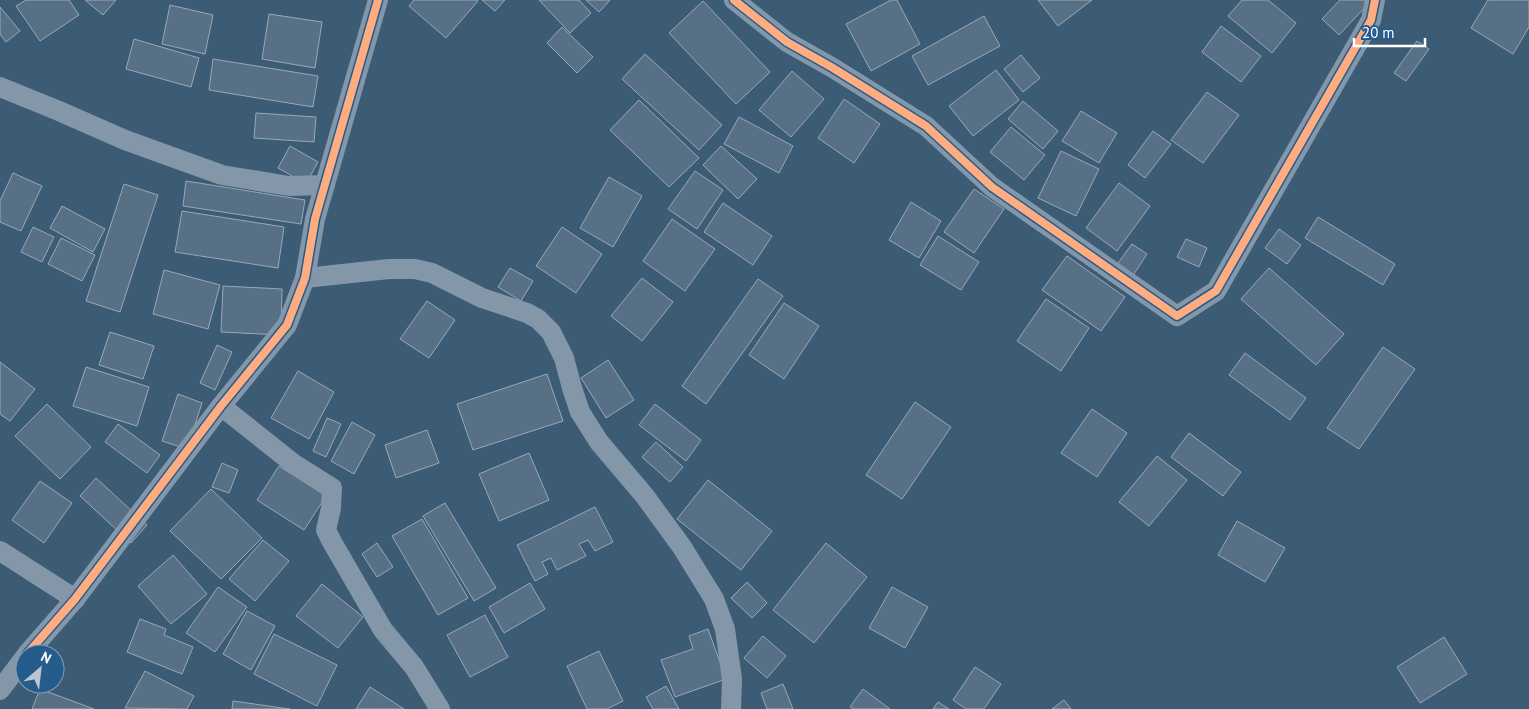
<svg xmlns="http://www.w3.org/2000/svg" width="1529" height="709" viewBox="0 0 1529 709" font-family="'PT Sans',sans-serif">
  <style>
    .building { fill: #587085; stroke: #97a9b8 }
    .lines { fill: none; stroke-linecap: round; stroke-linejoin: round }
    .minor { stroke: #8397a8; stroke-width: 20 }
    .cycleway-casing { stroke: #255c8c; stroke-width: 11 }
    .cycleway { stroke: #ffac80; stroke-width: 8 }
  </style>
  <rect width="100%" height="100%" fill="#3c5b75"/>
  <g class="building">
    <path d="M26,0H69L79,15L40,41L16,6Z"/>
    <path d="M85,0H116L103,15Z"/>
    <path d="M414,0H477L478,1L446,38L409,6Z"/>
    <path d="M482,0H505L495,11Z"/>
    <path d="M539,0H579L591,13L570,33Z"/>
    <path d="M586,0H610L599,12Z"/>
    <path d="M891,0H897L920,44L871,71L846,24Z"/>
    <path d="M1038,0H1092L1058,26Z"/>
    <path d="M1242,0H1268L1296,23L1272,53L1228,16Z"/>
    <path d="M1340,0H1366L1369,3L1339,35L1322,19Z"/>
    <path d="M1488,0H1529V27L1513,54L1471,28Z"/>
    <path d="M703,1L770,72L736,104L669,33Z"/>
    <path d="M170,5L213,15L205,54L162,44Z"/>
    <path d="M0,7L20,31L6,42L0,34Z"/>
    <path d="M269,14L322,22L315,68L262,59Z"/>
    <path d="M984,16L1000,46L928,85L912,56Z"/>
    <path d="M1221,26L1261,56L1241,82L1202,52Z"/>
    <path d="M562,27L593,57L577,73L547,43Z"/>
    <path d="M134,39L199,58L191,87L126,69Z"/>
    <path d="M1417,41L1429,49L1406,81L1394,73Z"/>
    <path d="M645,54L722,125L699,150L622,79Z"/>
    <path d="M1021,55L1040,78L1023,92L1004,69Z"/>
    <path d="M213,59L318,76L313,107L209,90Z"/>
    <path d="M996,70L1019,100L973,136L949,106Z"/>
    <path d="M792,71L824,99L791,137L759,110Z"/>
    <path d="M1207,92L1239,115L1203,163L1171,140Z"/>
    <path d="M844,99L880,124L854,163L818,138Z"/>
    <path d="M639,100L699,158L669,187L610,130Z"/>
    <path d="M1023,101L1058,131L1043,149L1008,119Z"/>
    <path d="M1081,111L1117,133L1099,163L1062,141Z"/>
    <path d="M256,113L316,117L314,142L254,138Z"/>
    <path d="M739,117L793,146L779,173L724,144Z"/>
    <path d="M1011,127L1045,155L1024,180L990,152Z"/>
    <path d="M1153,131L1171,144L1145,178L1128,165Z"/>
    <path d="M290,146L318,162L306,184L278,168Z"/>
    <path d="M721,146L757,179L738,199L703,165Z"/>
    <path d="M1061,151L1099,169L1076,216L1038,198Z"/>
    <path d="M695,171L723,190L697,229L668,209Z"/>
    <path d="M13,173L42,186L21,231L0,222V201Z"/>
    <path d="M609,177L642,196L613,247L580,228Z"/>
    <path d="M186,181L305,200L301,224L183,206Z"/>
    <path d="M1119,183L1150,206L1117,251L1086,228Z"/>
    <path d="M124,184L158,195L120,312L86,301Z"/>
    <path d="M974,189L1004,209L974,253L944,232Z"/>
    <path d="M911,202L941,221L919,258L889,240Z"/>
    <path d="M723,203L772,236L753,265L704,232Z"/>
    <path d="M62,206L105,229L93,252L50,228Z"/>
    <path d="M182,211L284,227L278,268L175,252Z"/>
    <path d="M1318,217L1395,264L1383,285L1305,238Z"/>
    <path d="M672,219L715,249L685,291L643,261Z"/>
    <path d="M33,227L54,237L42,262L21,252Z"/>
    <path d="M562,227L602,254L576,293L536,266Z"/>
    <path d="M1279,229L1301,245L1287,264L1265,248Z"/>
    <path d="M938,236L979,262L961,290L920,265Z"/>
    <path d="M61,238L95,255L82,281L48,264Z"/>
    <path d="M1186,239L1207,248L1199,267L1177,257Z"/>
    <path d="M1132,244L1147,254L1132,277L1116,266Z"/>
    <path d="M1067,256L1125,297L1101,331L1042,290Z"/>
    <path d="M510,268L533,281L521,301L498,287Z"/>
    <path d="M1269,268L1344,334L1316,365L1241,299Z"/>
    <path d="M164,270L220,285L208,329L153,314Z"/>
    <path d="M642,278L673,302L642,341L611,316Z"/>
    <path d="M758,279L783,296L706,404L682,386Z"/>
    <path d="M223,286L282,289L281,335L221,332Z"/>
    <path d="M1046,299L1089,328L1061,371L1017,341Z"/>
    <path d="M427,301L455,320L429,358L400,339Z"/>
    <path d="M784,303L819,326L784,379L749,355Z"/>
    <path d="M110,332L154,346L143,379L99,365Z"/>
    <path d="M217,345L232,352L215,390L200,383Z"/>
    <path d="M1383,347L1415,369L1359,449L1327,428Z"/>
    <path d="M1245,353L1306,398L1290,420L1229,375Z"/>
    <path d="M608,360L634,400L606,418L581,378Z"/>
    <path d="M0,362L35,389L10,421L0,414Z"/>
    <path d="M86,367L149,387L137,426L73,406Z"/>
    <path d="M298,371L334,392L309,439L271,418Z"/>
    <path d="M547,374L563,421L473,450L457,404Z"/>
    <path d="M178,394L202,403L187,449L162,441Z"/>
    <path d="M915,402L951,427L902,499L866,475Z"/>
    <path d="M47,404L91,447L60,479L15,436Z"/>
    <path d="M655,404L701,440L686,461L639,425Z"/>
    <path d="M1092,409L1127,433L1097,477L1061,453Z"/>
    <path d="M327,418L341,424L326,457L313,451Z"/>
    <path d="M352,422L375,435L354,474L331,461Z"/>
    <path d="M118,424L160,455L147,473L105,442Z"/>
    <path d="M427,430L439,463L396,478L385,445Z"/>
    <path d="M1189,433L1241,472L1223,496L1171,457Z"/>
    <path d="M656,442L683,467L670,482L642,457Z"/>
    <path d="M529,453L549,500L499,521L479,474Z"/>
    <path d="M1157,456L1187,480L1149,526L1119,502Z"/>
    <path d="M222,463L238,470L229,493L212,487Z"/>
    <path d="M279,466L326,496L304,530L257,500Z"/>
    <path d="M96,478L147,525L131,543L80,496Z"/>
    <path d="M708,480L772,531L741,570L677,519Z"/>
    <path d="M40,481L72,503L44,543L12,520Z"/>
    <path d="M211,489L262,538L221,579L170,531Z"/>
    <path d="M445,503L496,588L474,601L423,516Z"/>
    <path d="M595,507L613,542L595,551L588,540L579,544L586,556L557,570L551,558L542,562L548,574L535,581L517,545Z"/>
    <path d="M422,519L468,598L438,615L392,536Z"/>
    <path d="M1237,521L1285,548L1265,582L1218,555Z"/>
    <path d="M263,540L289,561L255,601L229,579Z"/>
    <path d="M377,543L393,567L377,577L362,554Z"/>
    <path d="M826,543L867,577L814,643L773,610Z"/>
    <path d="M173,555L207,594L171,624L138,586Z"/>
    <path d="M747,582L767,603L752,618L731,598Z"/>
    <path d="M530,583L545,609L504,633L489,607Z"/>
    <path d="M322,584L363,617L338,648L296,616Z"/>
    <path d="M218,587L247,607L215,652L186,633Z"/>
    <path d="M892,587L928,607L905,648L869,628Z"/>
    <path d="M247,611L275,626L251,670L223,654Z"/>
    <path d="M485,615L508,657L470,677L447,635Z"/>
    <path d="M140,619L166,629L164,635L193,647L182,674L127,652Z"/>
    <path d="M708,629L726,679L675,697L661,660L693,649L689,636Z"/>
    <path d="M274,634L337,665L317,706L254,674Z"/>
    <path d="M763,636L786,656L767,678L744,658Z"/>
    <path d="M1444,637L1467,674L1420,703L1397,667Z"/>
    <path d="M599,651L623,701L607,709H587L567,666Z"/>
    <path d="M975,667L1001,684L984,709H966L953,700Z"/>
    <path d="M145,671L194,696L187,709L125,708Z"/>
    <path d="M783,684L793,709H767L761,693Z"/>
    <path d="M666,686L679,709H653L646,697Z"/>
    <path d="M370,687L404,709H356Z"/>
    <path d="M40,689L94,709H32Z"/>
    <path d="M863,689L890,709H854L850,707Z"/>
    <path d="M1064,700L1071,709H1052Z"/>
    <path d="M233,701L290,709H232Z"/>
    <path d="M938,702L949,709H933Z"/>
  </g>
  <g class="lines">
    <g class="minor">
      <path d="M734,0L787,42L833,68L926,126L992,187L1177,316L1216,291L1371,20L1375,0"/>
      <path d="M0,87L59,111L125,140L222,175L289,186L325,185"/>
      <path d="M305,278L389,269H415L432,273L482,298L527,313L538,319L551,332L564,358L572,388L580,412L599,442L644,495L682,547L714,599L725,629L732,679L731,709"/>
      <path d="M221,406L294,464L332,488L331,508L326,530L332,542L383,630L414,667L440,709"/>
      <path d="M0,551L75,599"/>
      <path d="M27,654L75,599L221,406L287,325L305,278L315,219L378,0"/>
      <path d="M0,690L25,657"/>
    </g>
    <defs>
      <g id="cycleway">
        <path d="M734,0L787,42L833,68L926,126L992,187L1177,316L1216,291L1371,20L1375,0"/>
        <path d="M27,654L75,599L221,406L287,325L305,278L315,219L378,0"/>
      </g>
    </defs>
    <use href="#cycleway" class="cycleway-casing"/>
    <use href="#cycleway" class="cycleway"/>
  </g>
  <g transform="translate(40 669) rotate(28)"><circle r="24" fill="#255c8c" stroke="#7c9dba"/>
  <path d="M0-4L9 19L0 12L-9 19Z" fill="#bbc6cf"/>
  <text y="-8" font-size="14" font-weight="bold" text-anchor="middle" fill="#ffffff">N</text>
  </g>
  <path d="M1354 38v8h71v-8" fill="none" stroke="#ffffff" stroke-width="2.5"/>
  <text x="1362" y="38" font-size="15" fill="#ffffff" stroke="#255c8c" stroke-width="4" paint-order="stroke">20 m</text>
</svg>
